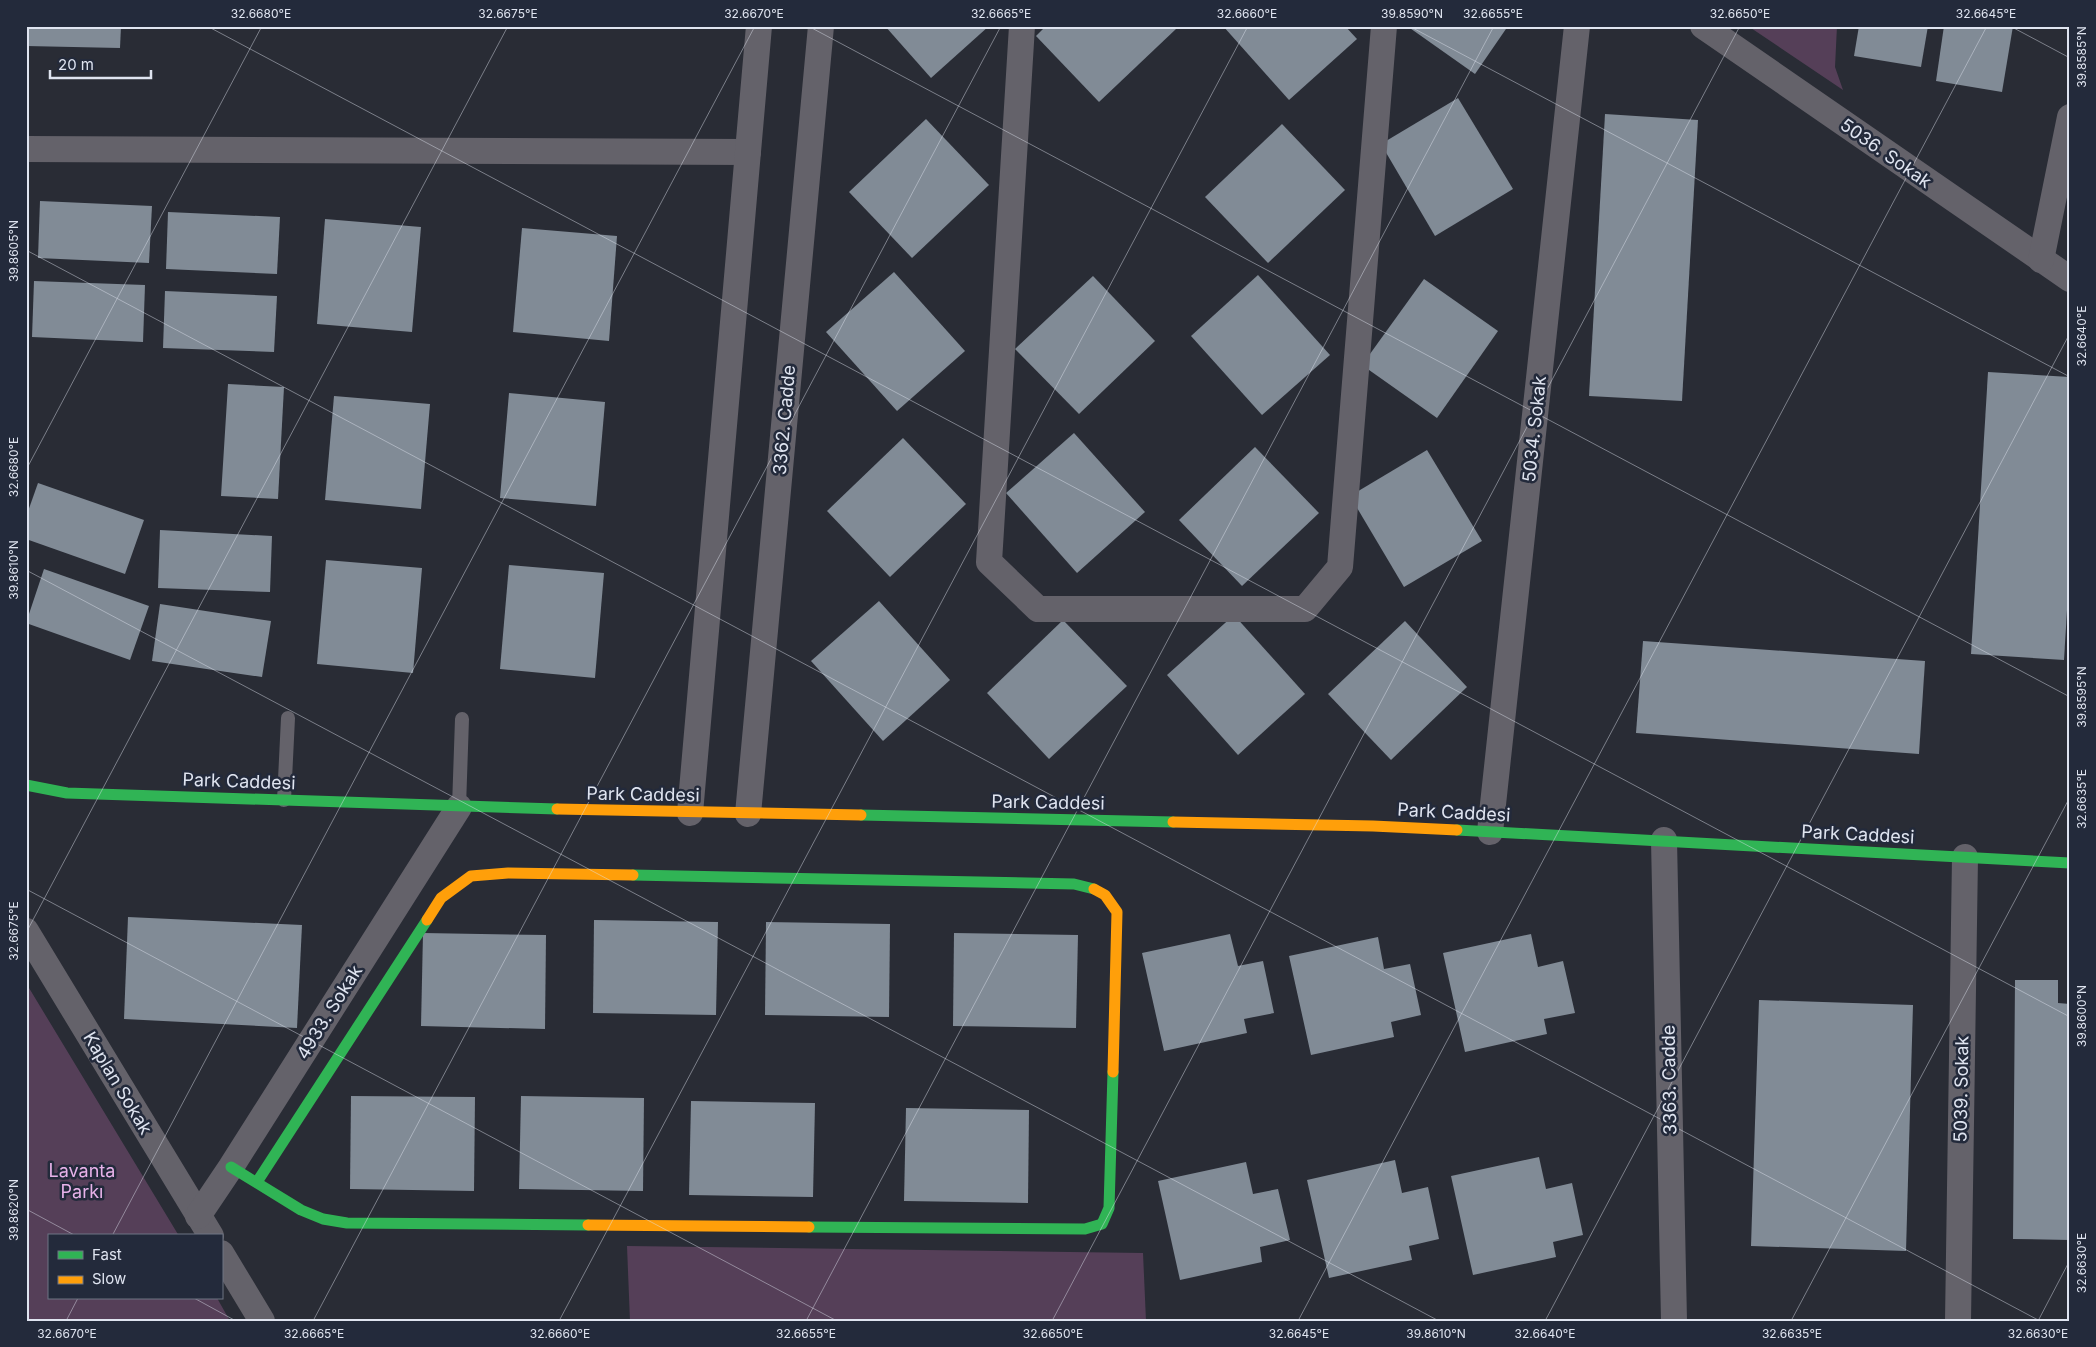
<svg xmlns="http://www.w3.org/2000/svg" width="2096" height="1347" viewBox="0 0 2096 1347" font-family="Inter,sans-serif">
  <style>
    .green { fill: #553f58 }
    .building { fill: #818b96 }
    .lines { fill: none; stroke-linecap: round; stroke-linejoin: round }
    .lane { stroke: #64626a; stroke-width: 14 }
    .street { stroke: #64626a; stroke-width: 26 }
    .fast { stroke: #30b455; stroke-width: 11 }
    .slow { stroke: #ff9f0a; stroke-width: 11 }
    .ticks { fill: none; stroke: #dfe4f0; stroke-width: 1; stroke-opacity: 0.45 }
    .labels { text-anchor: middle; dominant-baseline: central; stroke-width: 5; stroke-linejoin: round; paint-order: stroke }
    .street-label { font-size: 18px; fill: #dfe4f0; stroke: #232a3b }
    .park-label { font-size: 18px; fill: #e7b2e9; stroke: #232a3b }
    .neatline { fill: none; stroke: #dfe4f0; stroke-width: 2 }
    .ticks-label { font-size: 12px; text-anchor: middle; fill: #dfe4f0 }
  </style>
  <rect width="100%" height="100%" fill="#292c35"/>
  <g class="green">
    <path d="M1748,26H1837L1835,67L1843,90Z"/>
    <path d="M26,983L179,1236H49V1298H217L230,1321H26Z"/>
    <path d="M627,1246L1143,1253L1146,1321H630Z"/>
  </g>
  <g class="building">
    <path d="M26,26H121L120,48L26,46Z"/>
    <path d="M885,26H989L931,78Z"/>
    <path d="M1046,26H1173L1176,29L1099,102L1036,36Z"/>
    <path d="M1223,26H1345L1357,39L1289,100Z"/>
    <path d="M1407,26H1508L1475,74Z"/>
    <path d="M1859,26H1928L1921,67L1854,56Z"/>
    <path d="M1944,26H2013L2002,92L1936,81Z"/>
    <path d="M1458,98L1513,189L1435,236L1381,144Z"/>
    <path d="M1605,114L1698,120L1682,401L1589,396Z"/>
    <path d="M926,119L989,185L912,258L849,192Z"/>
    <path d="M1282,124L1345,190L1268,263L1205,197Z"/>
    <path d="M40,201L152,206L149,263L38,258Z"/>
    <path d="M168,212L280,217L277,274L166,269Z"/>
    <path d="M325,219L421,227L412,332L317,324Z"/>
    <path d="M522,228L617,236L609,341L513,332Z"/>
    <path d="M894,272L965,351L897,411L826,332Z"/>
    <path d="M1258,275L1330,355L1262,415L1191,336Z"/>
    <path d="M1093,276L1155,341L1079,414L1015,349Z"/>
    <path d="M1424,279L1498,331L1437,418L1362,365Z"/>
    <path d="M34,281L145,285L143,342L32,337Z"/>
    <path d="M165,291L277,296L274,352L163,348Z"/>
    <path d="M1988,372L2070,377V560L2064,660L1971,654Z"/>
    <path d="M228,384L284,387L278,499L221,496Z"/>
    <path d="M509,393L605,402L596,506L500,498Z"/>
    <path d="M334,396L430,404L421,509L325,500Z"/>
    <path d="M1074,433L1145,512L1077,573L1006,493Z"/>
    <path d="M903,438L966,504L890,577L827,511Z"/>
    <path d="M1255,447L1319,513L1242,586L1179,520Z"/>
    <path d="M1427,450L1482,541L1404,587L1350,496Z"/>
    <path d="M38,483L144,520L125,574L26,539V517Z"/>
    <path d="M160,530L272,536L270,592L158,588Z"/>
    <path d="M326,560L422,568L413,673L317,664Z"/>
    <path d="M509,565L604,573L595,678L500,669Z"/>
    <path d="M44,569L149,606L130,660L26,623Z"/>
    <path d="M879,601L950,680L883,741L811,661Z"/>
    <path d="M160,604L271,621L262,677L152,661Z"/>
    <path d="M1234,615L1305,694L1238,755L1167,675Z"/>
    <path d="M1063,620L1127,686L1049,759L987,693Z"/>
    <path d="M1405,621L1467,687L1391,760L1328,694Z"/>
    <path d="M1643,641L1925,661L1919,754L1636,733Z"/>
    <path d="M128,917L302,925L297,1028L124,1019Z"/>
    <path d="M594,920L718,922L716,1015L593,1013Z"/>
    <path d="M766,922L890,924L889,1017L765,1015Z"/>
    <path d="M423,933L546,935L545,1029L421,1026Z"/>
    <path d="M954,933L1078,935L1076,1028L953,1026Z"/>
    <path d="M1230,934L1238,966L1263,961L1274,1013L1244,1019L1247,1033L1164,1051L1142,953Z"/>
    <path d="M1531,934L1538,967L1563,961L1575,1013L1544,1019L1547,1034L1465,1052L1443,953Z"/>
    <path d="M1378,937L1384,969L1410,964L1421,1015L1391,1022L1394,1037L1311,1055L1289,956Z"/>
    <path d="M2015,980H2058V1003L2070,1004V1240L2013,1239Z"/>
    <path d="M1759,1000L1913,1005L1906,1251L1751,1246Z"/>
    <path d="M351,1096L475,1097L474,1191L350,1189Z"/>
    <path d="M521,1096L644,1098L643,1191L519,1189Z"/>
    <path d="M691,1101L815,1103L813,1197L689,1195Z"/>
    <path d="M906,1108L1029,1110L1028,1203L904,1201Z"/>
    <path d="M1539,1157L1546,1189L1572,1183L1583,1235L1553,1242L1556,1257L1473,1275L1451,1176Z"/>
    <path d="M1395,1160L1402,1193L1428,1187L1439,1239L1409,1246L1412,1260L1329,1278L1307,1180Z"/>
    <path d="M1246,1162L1253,1194L1278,1189L1290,1240L1260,1247L1262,1262L1180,1280L1158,1181Z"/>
  </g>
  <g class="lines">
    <g class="lane">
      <path d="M284,800L288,718"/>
      <path d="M459,807L462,719"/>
    </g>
    <g class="street">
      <path d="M1022,26L989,562L1038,609H1305L1340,567L1384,26"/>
      <path d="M1703,26L2070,279"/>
      <path d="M26,149L748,152"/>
      <path d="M2041,260L2070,117"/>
      <path d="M690,813L759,26"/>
      <path d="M748,814L821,26"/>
      <path d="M1490,832L1577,26"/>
      <path d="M1664,840L1674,1321"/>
      <path d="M26,931L211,1236"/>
      <path d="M198,1216L231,1167L459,807"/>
      <path d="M221,1253L262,1321"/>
      <path d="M1958,1321L1965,857"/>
    </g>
    <g class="fast">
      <path d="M26,785L67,793L557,809"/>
      <path d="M861,815L1173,822"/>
      <path d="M1457,830L2070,863"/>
      <path d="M633,875L1074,884L1094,889"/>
      <path d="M231,1167L301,1210L323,1219L347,1223L588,1225"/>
      <path d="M257,1182L427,920"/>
      <path d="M809,1227L1085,1229L1102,1224L1109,1208L1113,1072"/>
    </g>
    <g class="slow">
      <path d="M557,809L861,815"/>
      <path d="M1173,822L1373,826L1457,830"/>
      <path d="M1094,889L1105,895L1117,912L1113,1072"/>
      <path d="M427,920L441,898L471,876L508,873L633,875"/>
      <path d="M588,1225L809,1227"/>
    </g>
  </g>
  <path class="ticks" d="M207,26L2070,1017M808,26L2070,697M1409,26L2070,377M2010,26L2070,58M26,250L2040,1321M26,470L262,26M26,570L1439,1321M26,889L837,1321M26,933L508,26M26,1209L76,1236M112,1236L755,26M194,1298L236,1321M66,1321L78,1298M313,1321L1001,26M559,1321L1248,26M806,1321L1494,26M1052,1321L1740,26M1298,1321L1987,26M1545,1321L2070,333M1791,1321L2070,797M2038,1321L2070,1260"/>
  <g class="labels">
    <g class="street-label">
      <text transform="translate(1886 153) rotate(35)">5036. Sokak</text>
      <text transform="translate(784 420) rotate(-85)">3362. Cadde</text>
      <text transform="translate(1534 429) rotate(-84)">5034. Sokak</text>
      <text transform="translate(239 781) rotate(2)">Park Caddesi</text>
      <text transform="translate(643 794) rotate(1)">Park Caddesi</text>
      <text transform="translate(1048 802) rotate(1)">Park Caddesi</text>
      <text transform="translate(1454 812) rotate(3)">Park Caddesi</text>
      <text transform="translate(1858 834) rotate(3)">Park Caddesi</text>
      <text transform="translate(329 1012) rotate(-58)">4933. Sokak</text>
      <text transform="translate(1669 1080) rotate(-91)">3363. Cadde</text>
      <text transform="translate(118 1083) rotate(59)">Kaplan Sokak</text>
      <text transform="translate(1961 1089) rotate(-89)">5039. Sokak</text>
    </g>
    <g class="park-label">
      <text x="82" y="1170">Lavanta<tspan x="82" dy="21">Parkı</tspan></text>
    </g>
  </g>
  <rect width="2096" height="1347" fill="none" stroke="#232a3b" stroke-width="55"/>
  <rect x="48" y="1234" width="175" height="65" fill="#232a3b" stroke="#6e7483"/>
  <rect x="58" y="1251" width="25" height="8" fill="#30b455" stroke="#6e7483"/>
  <text x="92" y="1260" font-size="15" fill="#dfe4f0">Fast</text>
  <rect x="58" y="1276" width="25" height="8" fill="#ff9f0a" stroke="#6e7483"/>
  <text x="92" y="1284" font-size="15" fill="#dfe4f0">Slow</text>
  <path d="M50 70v8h101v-8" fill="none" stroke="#dfe4f0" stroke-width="2.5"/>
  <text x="58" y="70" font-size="15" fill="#dfe4f0" stroke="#232a3b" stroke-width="4" paint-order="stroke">20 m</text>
  <rect x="28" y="28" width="2040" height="1292" class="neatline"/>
  <g class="ticks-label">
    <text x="261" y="18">32.6680°E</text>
    <text x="508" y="18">32.6675°E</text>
    <text x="754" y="18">32.6670°E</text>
    <text x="1001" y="18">32.6665°E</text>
    <text x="1247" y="18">32.6660°E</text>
    <text x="1412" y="18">39.8590°N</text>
    <text x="1493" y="18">32.6655°E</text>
    <text x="1740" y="18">32.6650°E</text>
    <text x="1986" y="18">32.6645°E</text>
    <text transform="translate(2082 57) rotate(-90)" y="4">39.8585°N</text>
    <text transform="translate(14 251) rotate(-90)" y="4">39.8605°N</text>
    <text transform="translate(2082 336) rotate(-90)" y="4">32.6640°E</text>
    <text transform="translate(14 467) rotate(-90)" y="4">32.6680°E</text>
    <text transform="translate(14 570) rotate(-90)" y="4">39.8610°N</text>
    <text transform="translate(2082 697) rotate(-90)" y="4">39.8595°N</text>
    <text transform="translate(2082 799) rotate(-90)" y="4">32.6635°E</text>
    <text transform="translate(14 931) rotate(-90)" y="4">32.6675°E</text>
    <text transform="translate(2082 1016) rotate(-90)" y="4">39.8600°N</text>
    <text transform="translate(14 1210) rotate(-90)" y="4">39.8620°N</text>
    <text transform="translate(2082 1263) rotate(-90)" y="4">32.6630°E</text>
    <text x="67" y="1338">32.6670°E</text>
    <text x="314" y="1338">32.6665°E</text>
    <text x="560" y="1338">32.6660°E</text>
    <text x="806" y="1338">32.6655°E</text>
    <text x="1053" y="1338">32.6650°E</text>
    <text x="1299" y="1338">32.6645°E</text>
    <text x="1436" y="1338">39.8610°N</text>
    <text x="1545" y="1338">32.6640°E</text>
    <text x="1792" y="1338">32.6635°E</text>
    <text x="2038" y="1338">32.6630°E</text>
  </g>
</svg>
